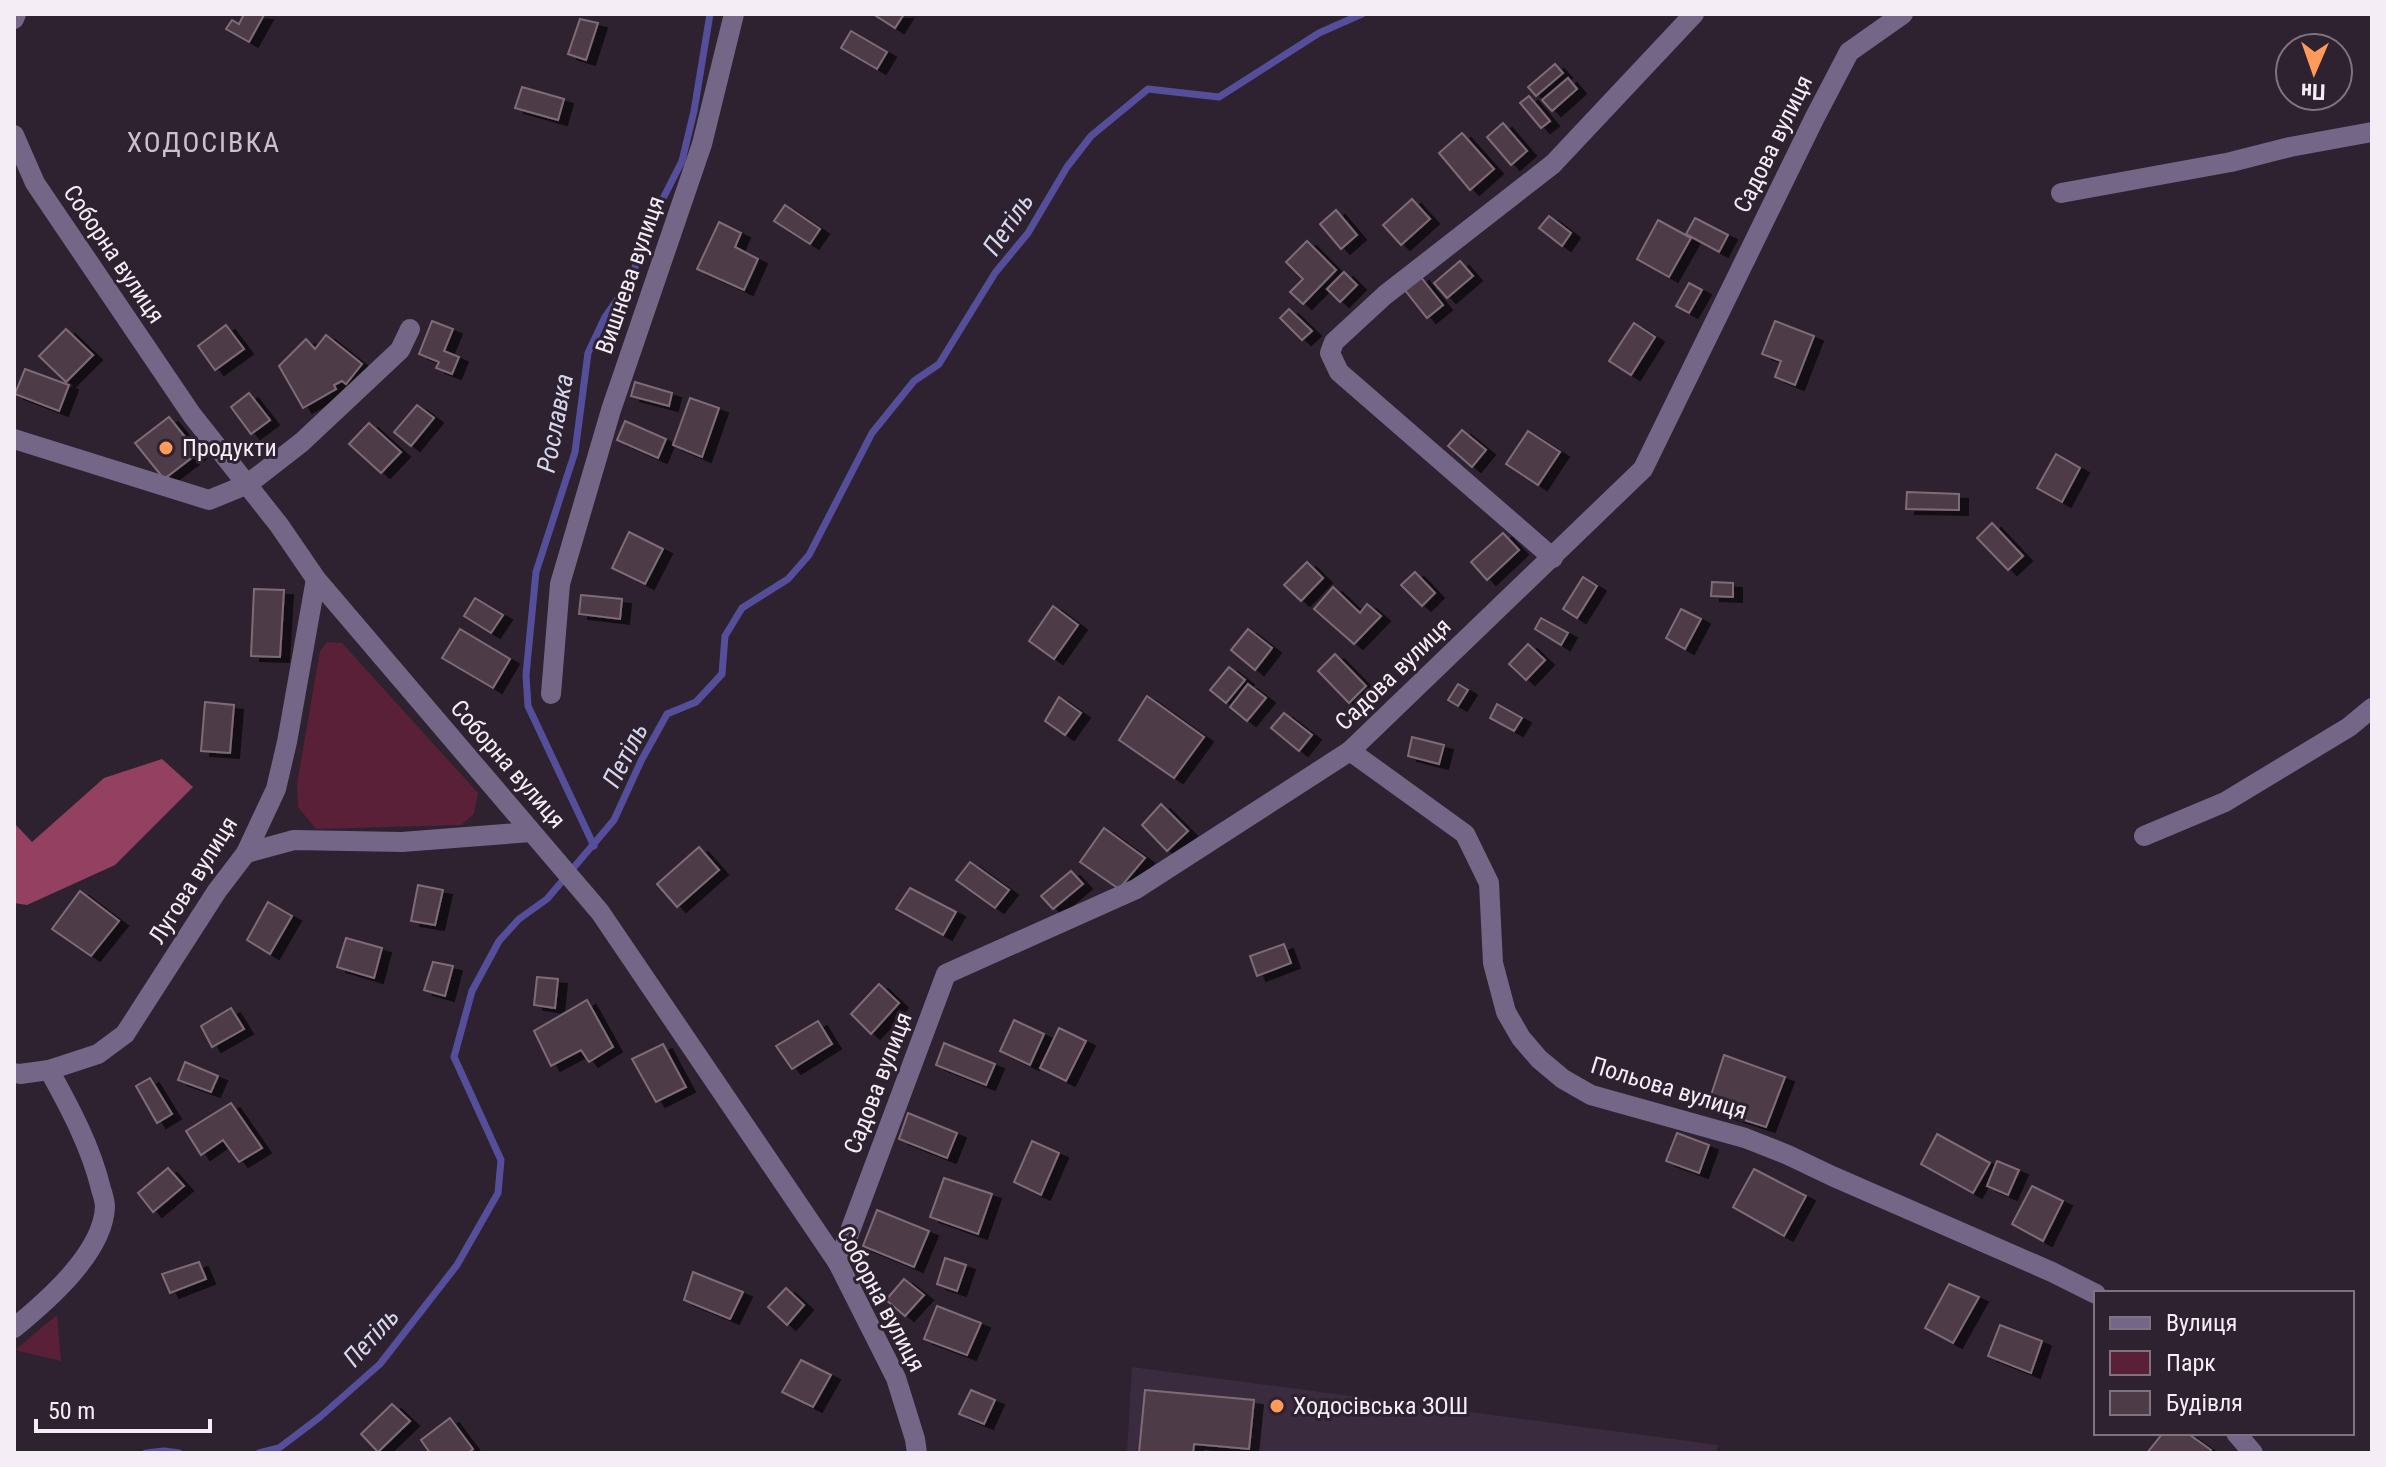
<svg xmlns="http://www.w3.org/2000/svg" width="2386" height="1467" viewBox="0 0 2386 1467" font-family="'Roboto Condensed',sans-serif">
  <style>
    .built { fill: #3b2b3e }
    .green { fill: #592037 }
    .forest { fill: #944061 }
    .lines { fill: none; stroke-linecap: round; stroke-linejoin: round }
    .stream { stroke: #554f9b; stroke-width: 7 }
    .building { fill: #4d3b47; stroke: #7f6b78; stroke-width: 2; filter: url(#shadow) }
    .minor { stroke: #736687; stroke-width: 20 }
    .tertiary { stroke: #736687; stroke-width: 20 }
    .poi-dot { fill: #ff9b5a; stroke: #2e2230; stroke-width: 3 }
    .labels { text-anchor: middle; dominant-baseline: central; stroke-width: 6; stroke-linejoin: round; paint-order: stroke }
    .street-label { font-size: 24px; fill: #f5edf6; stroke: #2e2230 }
    .poi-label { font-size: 24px; fill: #f5edf6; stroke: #2e2230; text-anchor: start }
    .water-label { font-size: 26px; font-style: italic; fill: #d6d6ec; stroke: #2e2230 }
    .quarter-label { font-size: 28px; letter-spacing: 2px; fill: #cdbed0; stroke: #2e2230 }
  </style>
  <defs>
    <filter id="shadow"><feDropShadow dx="9" dy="5" stdDeviation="0" flood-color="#0009"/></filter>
  </defs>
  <rect width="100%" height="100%" fill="#2e2230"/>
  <path class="built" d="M1132,1367L1718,1445L1716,1453H1127Z"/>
  <g class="green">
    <path d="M327,642L342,643L478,793L474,814L461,825L316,829L298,807L297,784L320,651Z"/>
    <path d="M57,1315L61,1361L15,1350Z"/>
  </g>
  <path class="forest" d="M162,759L193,787L115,865L27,905L14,903V823L32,842L104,778Z"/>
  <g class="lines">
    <g class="stream">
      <path d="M594,846L528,706L526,675L536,572L575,452L588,353L605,317L631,280L647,230L682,161L694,111L710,14"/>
      <path d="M146,1453L164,1451L179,1453"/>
      <path d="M259,1453L279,1448L320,1417L380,1364L457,1265L498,1193L501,1160L454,1057L472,991L499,941L519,919L547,899L614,820L641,761L667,714L696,702L722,674L725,636L742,608L788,579L809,555L872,433L914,381L939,364L995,273L1028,233L1067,167L1091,136L1148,89L1219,97L1319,33L1362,14"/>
    </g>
  </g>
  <g class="building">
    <path d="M244,14L264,15L249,42L226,29L232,20L239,24Z"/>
    <path d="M873,14H904L895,28Z"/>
    <path d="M580,19L598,23L586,60L568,54Z"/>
    <path d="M851,31L887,52L877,69L841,48Z"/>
    <path d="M1555,64L1563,73L1536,96L1528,87Z"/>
    <path d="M1568,78L1577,89L1552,111L1542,100Z"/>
    <path d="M522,87L564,99L558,120L515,108Z"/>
    <path d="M1529,96L1550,121L1541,128L1520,103Z"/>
    <path d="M1503,123L1527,151L1511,165L1487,137Z"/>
    <path d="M1462,133L1494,169L1470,190L1439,153Z"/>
    <path d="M1412,199L1430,219L1401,245L1383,225Z"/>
    <path d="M785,205L820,229L810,244L774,221Z"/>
    <path d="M1336,210L1357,235L1341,249L1320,224Z"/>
    <path d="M1549,216L1571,233L1562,246L1539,228Z"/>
    <path d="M1695,218L1728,235L1719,252L1686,234Z"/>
    <path d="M1658,220L1691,238L1669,277L1637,259Z"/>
    <path d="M719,222L741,233L735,247L758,259L744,290L697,269Z"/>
    <path d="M1307,241L1336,270L1303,304L1290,292L1303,279L1286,262Z"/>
    <path d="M1460,261L1473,276L1447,298L1434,283Z"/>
    <path d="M1344,272L1357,285L1340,302L1327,289Z"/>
    <path d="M1420,276L1443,305L1427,318L1404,289Z"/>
    <path d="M1689,283L1702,290L1689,313L1676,306Z"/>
    <path d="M1289,309L1312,331L1302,340L1280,318Z"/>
    <path d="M432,321L453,329L444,351L459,357L452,374L436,368L439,362L419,354Z"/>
    <path d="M1775,321L1814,336L1795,385L1775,377L1781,361L1762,354Z"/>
    <path d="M1634,323L1655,337L1631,375L1609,361Z"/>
    <path d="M226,325L244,349L215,370L198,346Z"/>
    <path d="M66,329L93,355L66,382L39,356Z"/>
    <path d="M326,335L362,364L346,384L342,381L334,385L336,389L303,408L279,366L306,339L315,349Z"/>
    <path d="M25,369L69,385L59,411L15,394Z"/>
    <path d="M635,382L672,393L669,406L631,396Z"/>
    <path d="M249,393L270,420L251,434L231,407Z"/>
    <path d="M690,398L719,408L702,457L673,445Z"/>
    <path d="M417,405L434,418L411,446L394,432Z"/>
    <path d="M169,417L198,453L164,479L135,443Z"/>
    <path d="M625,421L666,439L658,458L617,440Z"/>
    <path d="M369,423L401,452L381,473L349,444Z"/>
    <path d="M1462,430L1486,450L1472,467L1448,446Z"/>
    <path d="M1528,431L1560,452L1538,485L1506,464Z"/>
    <path d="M2056,454L2080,468L2062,502L2037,488Z"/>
    <path d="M1907,492L1959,494V510L1906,509Z"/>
    <path d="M1992,523L2023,556L2008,570L1977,538Z"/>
    <path d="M629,532L663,549L645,584L612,568Z"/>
    <path d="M1503,533L1519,550L1487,580L1471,562Z"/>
    <path d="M1307,562L1323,578L1301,601L1284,585Z"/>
    <path d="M1415,572L1435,593L1422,606L1401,585Z"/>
    <path d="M1583,577L1597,586L1577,618L1563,609Z"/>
    <path d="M1712,582L1733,583V597L1711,596Z"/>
    <path d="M1333,587L1360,613L1367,604L1381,616L1354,644L1314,609Z"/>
    <path d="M254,589L284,590L280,657L251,656Z"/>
    <path d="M581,595L622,599L620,619L579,614Z"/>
    <path d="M475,598L503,615L491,633L464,616Z"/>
    <path d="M1053,606L1078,625L1054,659L1029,641Z"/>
    <path d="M1681,609L1701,619L1685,649L1666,638Z"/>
    <path d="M1541,618L1568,633L1561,645L1535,629Z"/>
    <path d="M460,629L510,659L493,688L442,658Z"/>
    <path d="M1248,629L1272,648L1255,670L1231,650Z"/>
    <path d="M1528,644L1545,660L1526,680L1509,664Z"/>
    <path d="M1335,654L1366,686L1349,703L1318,671Z"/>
    <path d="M1229,667L1245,680L1226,703L1210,690Z"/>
    <path d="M1248,684L1266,698L1247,721L1230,707Z"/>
    <path d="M1458,684L1468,690L1458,706L1448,700Z"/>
    <path d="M1147,696L1204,737L1174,778L1119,740Z"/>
    <path d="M1059,697L1081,713L1065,735L1045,721Z"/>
    <path d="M205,702L234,705L230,753L201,751Z"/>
    <path d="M1497,704L1522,718L1514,731L1490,718Z"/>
    <path d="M1284,713L1312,735L1299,751L1271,728Z"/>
    <path d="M1412,737L1444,745L1439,764L1408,756Z"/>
    <path d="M1161,804L1188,831L1167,851L1142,825Z"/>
    <path d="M1104,828L1145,858L1119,889L1080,862Z"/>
    <path d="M699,847L719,870L677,907L657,884Z"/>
    <path d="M970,862L1009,890L995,908L956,880Z"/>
    <path d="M1071,871L1083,884L1053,909L1041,896Z"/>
    <path d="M418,885L443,890L435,925L411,921Z"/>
    <path d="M910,888L956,912L943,935L896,909Z"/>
    <path d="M80,891L119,921L91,956L52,929Z"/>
    <path d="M268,902L292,916L270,954L247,940Z"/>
    <path d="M346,938L382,948L374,978L337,967Z"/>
    <path d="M1284,944L1291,963L1257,976L1250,956Z"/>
    <path d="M433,962L453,966L445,996L424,990Z"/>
    <path d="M537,977L558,979L555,1008L534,1005Z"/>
    <path d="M879,984L899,1003L871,1034L851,1014Z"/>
    <path d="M587,1000L613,1047L589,1062L581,1050L551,1066L534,1031Z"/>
    <path d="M231,1008L244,1029L212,1047L201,1026Z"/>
    <path d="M1014,1020L1044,1034L1030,1065L1000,1051Z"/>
    <path d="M818,1021L832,1044L792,1069L776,1046Z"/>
    <path d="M1059,1028L1086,1041L1066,1081L1040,1068Z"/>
    <path d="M944,1043L995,1064L986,1085L936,1065Z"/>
    <path d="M663,1044L686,1087L656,1102L632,1059Z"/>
    <path d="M1724,1055L1785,1077L1766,1127L1707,1108Z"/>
    <path d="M185,1062L218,1076L211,1092L178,1080Z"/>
    <path d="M150,1078L172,1114L157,1123L136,1086Z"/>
    <path d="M231,1103L262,1148L239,1162L223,1140L201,1155L186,1131Z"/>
    <path d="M908,1113L957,1133L947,1158L899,1139Z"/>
    <path d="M1677,1133L1709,1145L1699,1173L1666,1161Z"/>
    <path d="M1937,1134L1990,1163L1973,1193L1921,1164Z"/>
    <path d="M1032,1141L1059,1153L1041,1195L1014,1182Z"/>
    <path d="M1997,1161L2019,1170L2008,1195L1987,1186Z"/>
    <path d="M168,1168L184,1186L153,1212L138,1193Z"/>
    <path d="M1754,1169L1806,1196L1784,1236L1733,1207Z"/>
    <path d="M944,1178L992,1194L978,1234L930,1217Z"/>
    <path d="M2032,1186L2063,1201L2043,1241L2012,1224Z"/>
    <path d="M877,1210L929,1231L914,1267L863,1246Z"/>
    <path d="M945,1258L966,1265L957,1291L937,1284Z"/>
    <path d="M199,1262L206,1279L170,1293L162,1274Z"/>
    <path d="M693,1272L743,1292L730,1319L684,1300Z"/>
    <path d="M904,1279L924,1295L905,1316L886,1300Z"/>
    <path d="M1949,1284L1979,1297L1953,1343L1925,1328Z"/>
    <path d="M786,1288L804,1305L787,1325L768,1307Z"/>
    <path d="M937,1306L981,1323L967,1355L924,1339Z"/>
    <path d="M2000,1325L2042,1341L2031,1373L1988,1356Z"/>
    <path d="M801,1360L831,1375L813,1407L782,1392Z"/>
    <path d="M971,1390L995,1400L984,1424L959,1414Z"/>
    <path d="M1145,1390L1254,1400L1249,1449L1194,1444L1193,1453H1139Z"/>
    <path d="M392,1404L410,1421L378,1452L361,1434Z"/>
    <path d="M450,1418L473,1449L468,1453H430L421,1440Z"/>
    <path d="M2163,1433H2187L2211,1450L2209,1453H2147Z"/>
  </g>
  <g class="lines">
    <g class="minor">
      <path d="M2061,193L2231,162L2290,147L2372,132"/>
      <path d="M14,439L209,500L248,484L302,442L400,350L410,329"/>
      <path d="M1553,558L1339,372L1330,353L1334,342L1385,295L1553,164L1694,14"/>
      <path d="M551,694L560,584L611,410L702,144L734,14"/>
      <path d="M1350,751L1465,834L1489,883L1493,963L1506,1012L1521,1038L1539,1059L1563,1079L1591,1095L1745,1138L1788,1155L1832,1176L2052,1272L2096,1294"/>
      <path d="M2144,836L2225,802L2349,727L2372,708"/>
      <path d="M246,853L294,840L402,842L531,832"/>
      <path d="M838,1263L946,974L1136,889L1350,751L1643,469L1814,119L1849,52L1903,14"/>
      <path d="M14,1328C47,1301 103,1253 105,1207C105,1201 103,1195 101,1189C91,1147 70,1108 49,1070"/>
      <path d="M2236,1433L2253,1453"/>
    </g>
    <g class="tertiary">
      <path d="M14,19L16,14"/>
      <path d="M14,135L35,183L192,415L279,525L316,579L600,912L838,1263L896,1378L915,1439L917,1453"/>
      <path d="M14,1073L20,1074L49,1070L98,1054L125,1034L217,891L246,853L276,789L287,742L316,579"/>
    </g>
  </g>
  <g class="poi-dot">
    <circle cx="166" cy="448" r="8"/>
    <circle cx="1277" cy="1406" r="8"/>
  </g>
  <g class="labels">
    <g class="street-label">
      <text transform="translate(1773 144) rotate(-64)">Садова вулиця</text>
      <text transform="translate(114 254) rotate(56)">Соборна вулиця</text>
      <text transform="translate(630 275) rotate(-71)">Вишнева вулиця</text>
      <text transform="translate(1393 674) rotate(-44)">Садова вулиця</text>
      <text transform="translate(508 764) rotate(49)">Соборна вулиця</text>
      <text transform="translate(193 880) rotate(-58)">Лугова вулиця</text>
      <text transform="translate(878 1083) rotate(-69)">Садова вулиця</text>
      <text transform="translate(1669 1088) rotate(17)">Польова вулиця</text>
      <text transform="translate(881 1299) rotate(62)">Соборна вулиця</text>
    </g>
    <g class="poi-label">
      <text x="182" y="448">Продукти</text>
      <text x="1293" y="1406">Ходосівська ЗОШ</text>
    </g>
    <g class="water-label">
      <text transform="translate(1008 224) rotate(-56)">Петіль</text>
      <text transform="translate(555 423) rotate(-79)">Рославка</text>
      <text transform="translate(625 755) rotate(-63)">Петіль</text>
      <text transform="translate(371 1337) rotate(-48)">Петіль</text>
    </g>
    <g class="quarter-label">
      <text x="204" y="142">ХОДОСІВКА</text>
    </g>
  </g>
  <rect width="2386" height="1467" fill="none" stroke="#f5edf6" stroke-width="32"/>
  <rect x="2094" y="1291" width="260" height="144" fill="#2e2230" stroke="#7e737f" stroke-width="2"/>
  <rect x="2110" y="1317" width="40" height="12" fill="#736687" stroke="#7e737f" stroke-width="2"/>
  <text x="2166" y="1331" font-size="24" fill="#f5edf6">Вулиця</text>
  <rect x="2110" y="1351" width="40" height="24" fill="#592037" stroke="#7e737f" stroke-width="2"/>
  <text x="2166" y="1371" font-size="24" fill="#f5edf6">Парк</text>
  <rect x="2110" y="1391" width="40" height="24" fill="#4d3b47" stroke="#7e737f" stroke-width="2"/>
  <text x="2166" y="1411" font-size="24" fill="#f5edf6">Будівля</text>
  <g transform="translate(2314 72) rotate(182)"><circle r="38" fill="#2e2230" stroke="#7e737f" stroke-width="2"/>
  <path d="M0-6L14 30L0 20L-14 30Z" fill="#ff9b5a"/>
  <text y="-12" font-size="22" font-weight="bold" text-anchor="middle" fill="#f5edf6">Пн</text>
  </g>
  <path d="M36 1419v12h174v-12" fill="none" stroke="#f5edf6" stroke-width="4"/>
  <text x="48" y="1419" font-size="24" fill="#f5edf6" stroke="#2e2230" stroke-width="6" paint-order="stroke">50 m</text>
</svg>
